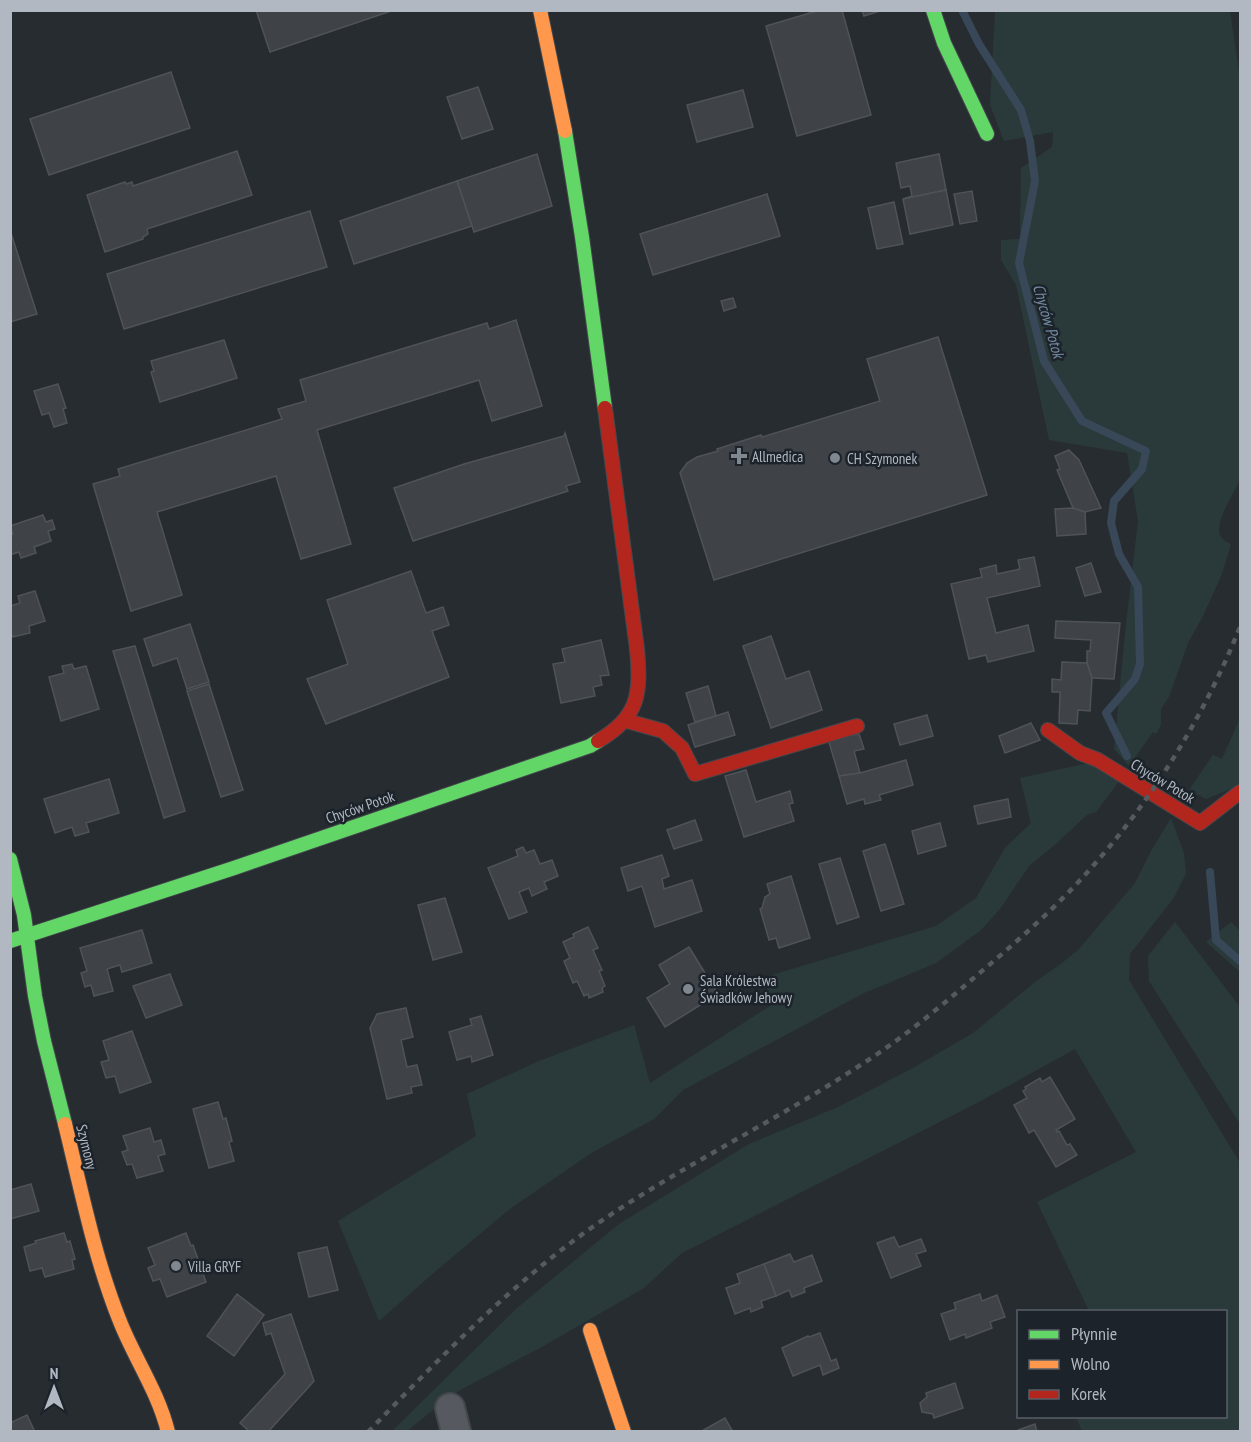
<svg xmlns="http://www.w3.org/2000/svg" width="1251" height="1442" viewBox="0 0 1251 1442" font-family="'PT Sans Narrow',sans-serif">
  <style>
    .green { fill: #2a3a3a }
    .lines { fill: none; stroke-linecap: round; stroke-linejoin: round }
    .stream { stroke: #384858; stroke-width: 8 }
    .building { fill: #3f4348; stroke: #4f5359; stroke-width: 1.5 }
    .street-casing { stroke: #44484c; stroke-width: 32 }
    .fast-casing { stroke: #44484c; stroke-width: 16 }
    .slow-casing { stroke: #44484c; stroke-width: 16 }
    .jam-casing { stroke: #44484c; stroke-width: 16 }
    .street { stroke: #565a60; stroke-width: 28 }
    .fast { stroke: #63d668; stroke-width: 14 }
    .slow { stroke: #ff974d; stroke-width: 14 }
    .jam { stroke: #b3261e; stroke-width: 14 }
    .rail { stroke: #565a5e; stroke-width: 4.5; stroke-dasharray: 6 6; stroke-linecap: butt }
    .poi-dot { fill: #81878f; stroke: #1c232a; stroke-width: 2 }
    .labels { text-anchor: middle; dominant-baseline: central; stroke-width: 5; stroke-linejoin: round; paint-order: stroke }
    .poi-label { font-size: 15px; fill: #b1b8c2; stroke: #1c232a; text-anchor: start }
    .street-label { font-size: 15px; fill: #b1b8c2; stroke: #1c232a }
    .water-label { font-size: 16px; font-style: italic; fill: #758ba2; stroke: #1c232a }
  </style>
  <rect width="100%" height="100%" fill="#272c31"/>
  <g class="green">
    <path d="M995,11H1230L1240,79V479C1235,495 1202,535 1231,544L1222,574L1203,616L1188,643L1169,697L1161,709V725L1156,734L1153,732L1129,766L1114,749L1125,633L1138,521L1127,453L1049,440L1016,285L1001,260V240L1020,239L1021,168L1052,147L1053,132L1004,141L990,105Z"/>
    <path d="M1240,718V785L1206,799L1189,790L1213,755L1222,759Z"/>
    <path d="M1093,762L1120,780L1096,812L1087,815L1057,843L1029,866L1000,909L980,931L936,963L862,994L683,1090L654,1119L593,1152L511,1208L437,1270L379,1321L338,1221L476,1136L467,1094L539,1061L634,1025L650,1083L770,1006L765,977L936,926L976,898L1005,848L1031,823L1020,778Z"/>
    <path d="M1171,818L1184,853L1186,874L1173,899L1130,954L1129,980L1240,1163V1431H1082L1076,1417L1226,1416V1312L1089,1311L1037,1202L1136,1152L1075,1049L977,1103L682,1253L644,1288L540,1348L462,1389L443,1402L407,1431L391,1432L517,1308L619,1224L749,1144L838,1107L913,1068L973,1033L1035,982L1062,963L1079,949L1135,883L1151,851Z"/>
    <path d="M1175,922L1240,1007V1124L1149,981L1148,956Z"/>
    <path d="M1231,922L1240,931V972L1206,942Z"/>
  </g>
  <g class="lines">
    <g class="stream">
      <path d="M962,10L979,44L1021,110L1030,141L1035,181L1019,263L1044,361L1082,421L1146,451L1142,469L1114,501L1111,523L1119,554L1138,587L1140,664L1135,679L1106,713L1127,756"/>
      <path d="M1210,872L1216,940L1240,961"/>
    </g>
  </g>
  <g class="building">
    <path d="M256,10H394L270,52Z"/>
    <path d="M820,10H842L871,115L797,136L766,26Z"/>
    <path d="M862,10H883L864,16Z"/>
    <path d="M171,72L190,128L49,175L30,119Z"/>
    <path d="M478,87L493,129L462,139L447,97Z"/>
    <path d="M743,90L753,127L697,142L687,105Z"/>
    <path d="M237,151L252,195L147,229L148,234L143,237V239L105,252L87,195L125,182L126,184L132,182L133,186Z"/>
    <path d="M537,154L552,206L474,232L457,181Z"/>
    <path d="M939,154L946,190L903,199L912,196L910,186L901,188L896,163Z"/>
    <path d="M457,181L472,226L354,264L340,221Z"/>
    <path d="M946,190L953,225L910,234L903,199Z"/>
    <path d="M972,191L977,221L960,224L954,194Z"/>
    <path d="M767,194L780,236L653,275L640,234Z"/>
    <path d="M894,202L903,244L877,249L868,208Z"/>
    <path d="M310,211L327,267L124,329L107,274Z"/>
    <path d="M10,230L37,314L10,322Z"/>
    <path d="M733,298L736,307L724,311L721,301Z"/>
    <path d="M516,320L542,406L492,421L479,380L317,430L351,544L301,559L276,476L157,512L182,595L131,611L93,484L120,476L118,469L282,419L278,409L306,401L300,380L487,323L489,329Z"/>
    <path d="M938,337L987,495L714,580L680,473L687,463L697,457L718,451L717,449L761,435L762,437L880,401L867,359Z"/>
    <path d="M224,340L237,378L160,402L151,372L154,371L151,361Z"/>
    <path d="M58,384L66,408L63,409L67,423L54,427L49,413L42,415L34,391Z"/>
    <path d="M565,433L580,482L566,486L568,491L413,541L394,488L464,464L564,436Z"/>
    <path d="M1069,450L1079,460L1101,508L1085,512L1073,508L1057,470L1060,469L1055,456Z"/>
    <path d="M1073,508L1085,512L1086,534L1057,536L1055,509Z"/>
    <path d="M43,515L46,522L52,520L55,529L48,531L51,541L34,547L36,553L21,558L19,552L10,555V534H13L10,526Z"/>
    <path d="M1034,557L1040,586L987,598L996,633L1028,625L1034,651L988,662L986,655L969,659L951,584L982,577L980,569L996,565L997,574L1020,569L1018,560Z"/>
    <path d="M1091,563L1101,592L1085,596L1076,568Z"/>
    <path d="M411,571L426,613L443,607L449,625L432,631L449,677L326,724L307,679L348,664L327,600Z"/>
    <path d="M35,591L45,621L29,626L30,633L13,637L10,632V606L20,603L18,596Z"/>
    <path d="M1056,621L1120,623L1114,679L1092,678L1087,663V651H1090L1091,640L1055,638Z"/>
    <path d="M190,624L209,682L187,689L177,658L153,666L144,639Z"/>
    <path d="M771,636L786,679L809,671L822,710L771,728L743,646Z"/>
    <path d="M601,640L609,675L600,676L602,685L593,687L595,696L561,703L553,664L565,662L562,649Z"/>
    <path d="M135,646L185,811L164,818L113,651Z"/>
    <path d="M1062,662L1087,663L1092,678L1090,711L1078,710L1077,724L1059,723L1060,692H1052V679L1061,680Z"/>
    <path d="M72,664L74,669L86,666L99,709L61,721L49,677L64,673L62,666Z"/>
    <path d="M209,684L243,790L221,797L187,691Z"/>
    <path d="M708,686L716,716L695,722L686,693Z"/>
    <path d="M728,712L735,735L695,747L688,725Z"/>
    <path d="M927,715L933,736L900,745L894,724Z"/>
    <path d="M1031,723L1040,740L1005,753L999,736Z"/>
    <path d="M859,734L864,749L854,751L860,773L839,776L828,739Z"/>
    <path d="M906,760L913,785L879,795L881,800L865,804L864,799L847,804L839,776L860,773Z"/>
    <path d="M746,770L756,802L790,791L793,803L789,804L794,821L744,837L725,776Z"/>
    <path d="M109,779L119,813L86,823L89,832L75,836L72,827L55,833L44,799Z"/>
    <path d="M1008,799L1011,817L978,824L974,806Z"/>
    <path d="M695,820L702,840L674,849L667,830Z"/>
    <path d="M940,823L946,846L918,854L912,831Z"/>
    <path d="M885,844L904,904L881,911L863,851Z"/>
    <path d="M523,847L526,853L534,850L540,864L552,860L558,876L544,882L547,889L532,896L529,888L519,892L527,912L509,919L488,868L518,856L516,850Z"/>
    <path d="M662,855L669,876L662,879L664,889L692,880L702,911L655,927L642,886L628,891L621,868Z"/>
    <path d="M840,858L859,917L837,924L819,864Z"/>
    <path d="M791,876L810,938L779,948L776,938L769,940L760,909L762,908L765,897L770,894L767,884Z"/>
    <path d="M445,898L462,952L433,960L418,905Z"/>
    <path d="M588,927L598,948L593,950L602,970L599,971L605,986L602,988L603,992L589,998L588,994L584,996L577,981L573,983L564,961L570,958L563,942L574,937L573,934Z"/>
    <path d="M142,930L152,963L122,972L120,965L107,969L113,991L94,996L91,985L85,987L81,973L87,971L80,948Z"/>
    <path d="M689,947L718,994L665,1027L647,998L670,984L659,965Z"/>
    <path d="M170,974L182,1005L146,1018L133,986Z"/>
    <path d="M406,1008L413,1037L401,1040L407,1067L417,1065L422,1085L411,1087L412,1093L387,1099L370,1028L377,1014Z"/>
    <path d="M481,1016L493,1055L472,1062L471,1056L457,1060L449,1032L472,1025L470,1019Z"/>
    <path d="M132,1031L151,1082L120,1093L115,1076L106,1078L101,1062L109,1060L103,1041Z"/>
    <path d="M1050,1077L1075,1119L1056,1130L1057,1132L1059,1131L1067,1145L1070,1144L1077,1155L1056,1167L1034,1130L1029,1133L1014,1105L1027,1098L1023,1091L1026,1089L1025,1087L1040,1078L1042,1082Z"/>
    <path d="M218,1102L223,1119L226,1118L232,1141L229,1142L234,1161L209,1168L193,1109Z"/>
    <path d="M150,1128L154,1142L161,1140L165,1154L158,1156L163,1171L137,1178L132,1164L127,1165L122,1152L128,1150L123,1136Z"/>
    <path d="M31,1184L39,1211L10,1219V1190Z"/>
    <path d="M64,1233L67,1242L70,1241L75,1259L72,1260L74,1269L45,1277L42,1268L30,1271L24,1247L36,1243L35,1241Z"/>
    <path d="M186,1233L191,1246L193,1245L206,1282L167,1297L160,1279L153,1281L148,1268L155,1265L148,1248Z"/>
    <path d="M894,1237L899,1247L921,1239L926,1251L916,1254L921,1266L891,1278L877,1243Z"/>
    <path d="M327,1247L338,1290L309,1297L298,1253Z"/>
    <path d="M790,1254L794,1262L812,1255L822,1281L804,1288L805,1292L792,1297L789,1290L776,1296L764,1264Z"/>
    <path d="M764,1264L776,1296L761,1301L763,1307L751,1312L750,1308L735,1314L726,1288L740,1283L737,1274Z"/>
    <path d="M237,1294L264,1315L234,1356L207,1336Z"/>
    <path d="M980,1294L982,1301L997,1295L1005,1317L990,1322L992,1328L966,1338L965,1334L950,1340L941,1314L956,1309L954,1303Z"/>
    <path d="M291,1314L314,1381L268,1432H250L240,1423L285,1374L271,1333L266,1335L263,1323Z"/>
    <path d="M820,1333L831,1361L836,1359L839,1368L823,1375L820,1365L793,1376L782,1348L808,1336L809,1337Z"/>
    <path d="M955,1383L963,1408L934,1418L933,1414L922,1412L920,1403L927,1397L926,1393Z"/>
    <path d="M27,1415L35,1432H10V1423Z"/>
    <path d="M725,1418L733,1432H700Z"/>
    <path d="M1035,1424L1037,1432H1013Z"/>
  </g>
  <g class="lines">
    <defs>
      <path id="street" d="M450,1408L456,1432"/>
      <g id="fast">
        <path d="M933,10L944,43L987,134"/>
        <path d="M565,131L582,237L605,408"/>
        <path d="M10,859L24,915L35,996L44,1041L65,1124"/>
        <path d="M10,941L234,868L590,746L598,741"/>
      </g>
      <g id="slow">
        <path d="M540,10L565,131"/>
        <path d="M65,1124C81,1189 94,1256 119,1319C134,1358 158,1391 168,1432"/>
        <path d="M590,1330L624,1432"/>
      </g>
      <g id="jam">
        <path d="M627,721L663,731L682,748L695,774L857,726"/>
        <path d="M1048,730L1080,753L1098,760L1200,823L1240,792"/>
        <path d="M598,741C639,717 641,694 637,649L605,408"/>
      </g>
    </defs>
    <use href="#street" class="street-casing"/>
    <use href="#fast" class="fast-casing"/>
    <use href="#slow" class="slow-casing"/>
    <use href="#jam" class="jam-casing"/>
    <use href="#street" class="street"/>
    <use href="#fast" class="fast"/>
    <use href="#slow" class="slow"/>
    <use href="#jam" class="jam"/>
    <path class="rail" d="M368,1432C438,1360 509,1286 591,1228C676,1169 770,1124 856,1068C899,1041 938,1009 976,976C1013,945 1050,913 1083,877C1150,804 1203,719 1240,627"/>
  </g>
  <g class="poi-dot">
    <path d="M736 447h6v6h6v6h-6v6h-6v-6h-6v-6h6z"/>
    <circle cx="835" cy="458" r="6"/>
    <circle cx="688" cy="989" r="6"/>
    <circle cx="176" cy="1266" r="6"/>
  </g>
  <g class="labels">
    <g class="poi-label">
      <text x="752" y="456">Allmedica</text>
      <text x="847" y="458">CH Szymonek</text>
      <text x="700" y="980">Sala Królestwa<tspan x="700" dy="17">Świadków Jehowy</tspan></text>
      <text x="188" y="1266">Villa GRYF</text>
    </g>
    <g class="street-label">
      <text transform="translate(1163 781) rotate(31)">Chyców Potok</text>
      <text transform="translate(360 807) rotate(-19)">Chyców Potok</text>
      <text transform="translate(87 1147) rotate(76)">Szymony</text>
    </g>
    <g class="water-label">
      <text transform="translate(1049 321) rotate(74)">Chyców Potok</text>
    </g>
  </g>
  <rect width="1251" height="1442" fill="none" stroke="#b1b8c2" stroke-width="24"/>
  <rect x="1017" y="1310" width="210" height="108" fill="#1c232a" stroke="#585f67" stroke-width="1.5"/>
  <rect x="1029" y="1330" width="30" height="9" fill="#63d668" stroke="#585f67" stroke-width="1.5"/>
  <text x="1071" y="1340" font-size="18" fill="#b1b8c2">Płynnie</text>
  <rect x="1029" y="1360" width="30" height="9" fill="#ff974d" stroke="#585f67" stroke-width="1.5"/>
  <text x="1071" y="1370" font-size="18" fill="#b1b8c2">Wolno</text>
  <rect x="1029" y="1390" width="30" height="9" fill="#b3261e" stroke="#585f67" stroke-width="1.5"/>
  <text x="1071" y="1400" font-size="18" fill="#b1b8c2">Korek</text>
  <g transform="translate(54 1388)" stroke="#1c232a" stroke-width="4.5" paint-order="stroke">
  <path d="M0-4.5L10 22L0 15L-10 22Z" fill="#b1b8c2"/>
  <text y="-9" font-size="16" font-weight="bold" text-anchor="middle" fill="#b1b8c2">N</text>
  </g>
</svg>
